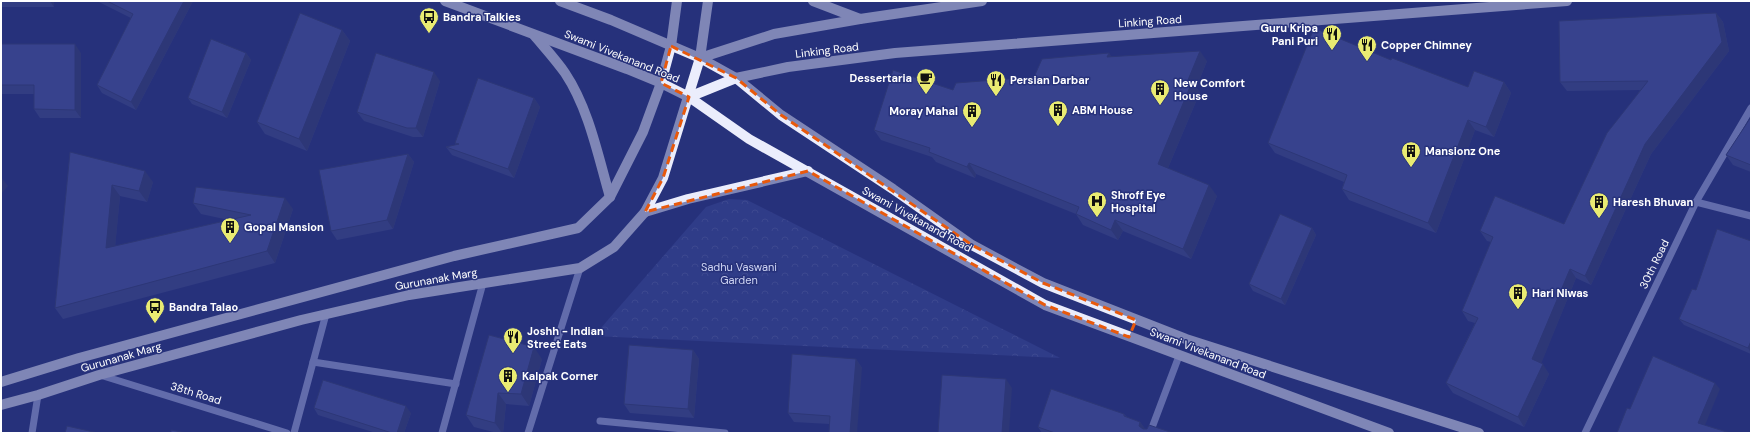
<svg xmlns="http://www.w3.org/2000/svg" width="1752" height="434" viewBox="0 0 1752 434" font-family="'DM Sans',sans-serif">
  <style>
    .park { fill: url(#park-crowns) }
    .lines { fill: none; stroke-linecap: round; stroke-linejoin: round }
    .minor { stroke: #acb4e4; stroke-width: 7 }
    .major { stroke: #ebedfc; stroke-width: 10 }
    .wall { fill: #414c8b }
    .shaded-wall { fill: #353e71 }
    .building { fill: #4c58a2; stroke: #353e71 }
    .marked { fill: none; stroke: #e8590c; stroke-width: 3; stroke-dasharray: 8 5; stroke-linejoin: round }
    .labels { text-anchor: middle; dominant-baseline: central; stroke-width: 3; stroke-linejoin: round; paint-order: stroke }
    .poi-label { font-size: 11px; font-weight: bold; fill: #fff; stroke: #27327b; text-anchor: start }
    .street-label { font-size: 11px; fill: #fff; stroke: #27327b }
    .park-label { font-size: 11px; fill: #ced4f3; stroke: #27327b }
  </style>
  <defs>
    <pattern id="park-crowns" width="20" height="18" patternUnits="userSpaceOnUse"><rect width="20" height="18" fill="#3b4998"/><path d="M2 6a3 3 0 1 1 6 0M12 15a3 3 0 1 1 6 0" fill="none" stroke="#5864a7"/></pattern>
  </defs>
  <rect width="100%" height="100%" fill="#27327b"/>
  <path class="park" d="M729,199L747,200L1060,358L594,336L706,207Z"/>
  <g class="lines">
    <g class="minor">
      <path d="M1696,202L1751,216"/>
      <path d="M313,362L456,384"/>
      <path d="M100,375L287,433"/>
      <path d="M600,421L725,433"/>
      <path d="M32,433L38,395"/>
      <path d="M294,433L326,314"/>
      <path d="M442,433L483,283"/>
      <path d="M528,433L580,268"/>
      <path d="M1150,433L1179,356"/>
      <path d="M1585,433L1696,202L1751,108"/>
    </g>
    <g class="major">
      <path d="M445,1L627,69L661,83L689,97L749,139L1045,305L1389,433"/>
      <path d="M560,1L611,20L700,58L736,78L781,115L893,189L972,245L1043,283L1186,339L1479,433"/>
      <path d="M813,1L860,19"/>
      <path d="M534,35C544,47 556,60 565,73C589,109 598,156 610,197"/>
      <path d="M700,58L774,34L860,19L982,1"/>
      <path d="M689,97L736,78L788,67L895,53L1567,1"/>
      <path d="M645,212L688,199L808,171"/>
      <path d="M1,382L79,358L454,256L578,228L610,197L643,132L661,83L671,46L677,1"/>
      <path d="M1,405L38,395L99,375L301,320L409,295L580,268L614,247L645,212L663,178L700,58L708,1"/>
    </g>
  </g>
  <g class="wall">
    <rect x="1" y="1" width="53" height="6"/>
    <path d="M97,1H193L136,110L102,93L97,85L131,18Z"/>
    <path d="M1716,13L1723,22L1729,51L1651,154L1591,285L1576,278L1541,363L1549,374L1524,427L1453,393L1446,383L1475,323L1468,321L1462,311L1491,242L1487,241L1480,231L1564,224L1640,90L1567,91L1560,82Z"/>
    <path d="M342,30L350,41L307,151L265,134L257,122Z"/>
    <path d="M1,44L81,53V118H40L34,109V94H1Z"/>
    <path d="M246,53L251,60L227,118L192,104L188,98Z"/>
    <path d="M1109,53L1111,57L1207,61L1196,88L1200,92L1168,168L1217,196L1191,259L1123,231L1118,240L1083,225L1076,214L976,174L975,178L936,162L932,157L881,140L874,130L953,90L1034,77Z"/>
    <path d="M1391,60L1468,87L1504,82L1511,93L1494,137L1475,130L1436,233L1349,200L1342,189L1344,182L1275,153L1268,143Z"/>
    <path d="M440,81L423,137H413L364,121L357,112Z"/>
    <path d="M534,98L540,107L514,178L452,155L446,147L456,145L455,143Z"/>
    <path d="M1751,117V172L1733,165L1726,155Z"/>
    <path d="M70,152L153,182L147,202L120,196L115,246L229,220L201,214L193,203L293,209L275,263L63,319L55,308Z"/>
    <path d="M408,154L414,162L393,229L337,240L331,231Z"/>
    <path d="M1312,228L1316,235L1285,305L1253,291L1249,284Z"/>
    <path d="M1751,241V354L1684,325L1679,319L1696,290Z"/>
    <path d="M693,350L699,359L694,418L630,413L624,404Z"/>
    <path d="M542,359L529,406L506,404L503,433H497L474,427L466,415Z"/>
    <path d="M856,359L862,368L830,424L794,422L788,413Z"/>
    <path d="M314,408L411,413L404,433H376L318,415Z"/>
    <path d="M1124,414L1127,417L1140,422L1145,429L1173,433H1042L1038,427Z"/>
  </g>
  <g class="shaded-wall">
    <path d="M50,1H54V7Z"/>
    <path d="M184,1H193L136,110L131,102Z"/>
    <path d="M1716,13L1723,22L1729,51L1651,154L1591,285L1585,276L1645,144Z"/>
    <path d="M342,30L350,41L307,151L299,139Z"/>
    <path d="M75,44L81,53V118L75,110Z"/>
    <path d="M1200,51L1207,61L1196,88L1200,92L1165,175L1158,164L1188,80Z"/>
    <path d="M246,53L251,60L227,118L222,112Z"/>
    <path d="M1109,53L1116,63L1107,57Z"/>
    <path d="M434,72L440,81L423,137L416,128Z"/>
    <path d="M1504,82L1511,93L1494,137L1486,127Z"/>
    <path d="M534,98L540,107L514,178L508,169Z"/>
    <path d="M1468,120L1475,130L1436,233L1428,223Z"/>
    <path d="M408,154L414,162L393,229L387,220Z"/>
    <path d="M969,163L976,174L975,178L967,167Z"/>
    <path d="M145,171L153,182L147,202L139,191Z"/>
    <path d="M1,177L8,186L1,194Z"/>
    <path d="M112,185L120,196L114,259L106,248Z"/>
    <path d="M1209,185L1217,196L1191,259L1183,249Z"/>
    <path d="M285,198L293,209L275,263L267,251Z"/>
    <path d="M1115,220L1123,231L1118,240L1111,230Z"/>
    <path d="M1312,228L1316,235L1285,305L1281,299Z"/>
    <path d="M1570,269L1576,278L1539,369L1532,359Z"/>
    <path d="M1751,341V353L1748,348Z"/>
    <path d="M534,347L542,359L529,406L521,394Z"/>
    <path d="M693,350L699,359L694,418L688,409Z"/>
    <path d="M856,359L862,368L857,433H850Z"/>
    <path d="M1543,364L1549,374L1524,427L1518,417Z"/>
    <path d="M1006,379L1012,388L1009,433H1002Z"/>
    <path d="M1715,383L1720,389L1703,430L1698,423Z"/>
    <path d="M498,393L506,404L503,433H502L495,423Z"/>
    <path d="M406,406L411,413L404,433H397Z"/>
    <path d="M1140,422L1146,430L1145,433L1139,426Z"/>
  </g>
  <g class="building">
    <path d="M107,1H184L131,102L97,85L133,14Z"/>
    <path d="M300,13L342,30L299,139L257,122Z"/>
    <path d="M1716,13L1722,42L1645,144L1585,276L1570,269L1532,359L1543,364L1518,417L1446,383L1478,318L1462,311L1493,237L1480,231L1495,196L1564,224L1607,133L1648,81L1560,82L1559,21Z"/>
    <path d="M1314,28L1391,60L1392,58L1468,87L1474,71L1504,82L1486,127L1468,120L1428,223L1342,189L1347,175L1268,143Z"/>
    <path d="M211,39L246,53L222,112L188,98Z"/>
    <path d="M1,44H75V110L34,109V85H1Z"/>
    <path d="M1200,51L1188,80L1192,82L1158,164L1209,185L1183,249L1115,220L1111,230L1076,214L1079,207L969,163L967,167L929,152L930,148L874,130L893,70L953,90L956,83L1034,77L1042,59L1109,53L1107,57Z"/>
    <path d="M376,53L434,72L416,128H407L357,112Z"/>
    <path d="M478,78L534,98L508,169L446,147L459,144L455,143Z"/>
    <path d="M1751,117V165L1726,155Z"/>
    <path d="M70,152L145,171L139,191L112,185L106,248L251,215L193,203L196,187L285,198L267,251L55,308Z"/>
    <path d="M408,154L387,220L331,231L319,170Z"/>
    <path d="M1280,214L1312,228L1281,299L1249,284Z"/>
    <path d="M1717,229L1751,241V341L1748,348L1679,319L1692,289L1696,290Z"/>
    <path d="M489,335L534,347L521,394L498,393L495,423L466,415Z"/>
    <path d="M629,345L693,350L688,409L624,404Z"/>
    <path d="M792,354L856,359L850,433H829L830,416L788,413Z"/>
    <path d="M1653,356L1715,383L1698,423L1730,433H1617L1627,408L1630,409Z"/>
    <path d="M942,375L1006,379L1002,433H938Z"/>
    <path d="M323,380L406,406L397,433H392L314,408Z"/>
    <path d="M1051,389L1124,414V416L1140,422L1139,426L1143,429H1147L1149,425L1173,433H1055L1038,427Z"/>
    <path d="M67,426L98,433H65Z"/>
    <path d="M171,430L187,433H171Z"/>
  </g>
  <path d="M0 0H1752V434H0ZM671,46L736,78L781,115L972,245L1043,283L1136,320L1129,337L1045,305L808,171L645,212L663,178L689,97L661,83Z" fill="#27327b" fill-opacity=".55" fill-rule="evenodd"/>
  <path class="marked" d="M671,46L736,78L781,115L972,245L1043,283L1136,320L1129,337L1045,305L808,171L645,212L663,178L689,97L661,83Z"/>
  <defs>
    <symbol id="bus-pin" viewBox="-11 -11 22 30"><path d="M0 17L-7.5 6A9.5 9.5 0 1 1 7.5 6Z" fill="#e9eb72" stroke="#27327b"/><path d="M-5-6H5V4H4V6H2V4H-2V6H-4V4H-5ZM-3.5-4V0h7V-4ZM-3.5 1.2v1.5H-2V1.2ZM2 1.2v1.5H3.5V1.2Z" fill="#111"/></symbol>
    <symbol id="restaurant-pin" viewBox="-11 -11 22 30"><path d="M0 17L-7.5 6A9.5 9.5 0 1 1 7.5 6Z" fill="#e9eb72" stroke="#27327b"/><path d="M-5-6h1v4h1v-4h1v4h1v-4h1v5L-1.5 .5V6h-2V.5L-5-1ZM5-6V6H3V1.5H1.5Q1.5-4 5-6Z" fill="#111"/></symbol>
    <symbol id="cafe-pin" viewBox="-11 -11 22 30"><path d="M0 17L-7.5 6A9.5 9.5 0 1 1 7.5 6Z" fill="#e9eb72" stroke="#27327b"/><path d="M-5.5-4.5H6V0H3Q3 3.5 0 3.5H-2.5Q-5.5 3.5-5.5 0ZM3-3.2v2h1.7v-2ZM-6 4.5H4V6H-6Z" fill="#111"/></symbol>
    <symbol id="building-pin" viewBox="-11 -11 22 30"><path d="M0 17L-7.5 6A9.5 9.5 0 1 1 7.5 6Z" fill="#e9eb72" stroke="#27327b"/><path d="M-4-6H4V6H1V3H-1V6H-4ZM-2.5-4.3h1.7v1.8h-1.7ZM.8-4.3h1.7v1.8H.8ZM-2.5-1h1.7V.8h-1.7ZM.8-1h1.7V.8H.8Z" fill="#111"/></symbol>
    <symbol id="hospital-pin" viewBox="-11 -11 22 30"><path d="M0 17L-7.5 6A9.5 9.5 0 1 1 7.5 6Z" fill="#e9eb72" stroke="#27327b"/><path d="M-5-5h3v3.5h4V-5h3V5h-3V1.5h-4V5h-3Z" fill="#111"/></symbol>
  </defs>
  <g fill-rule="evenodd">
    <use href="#bus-pin" x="418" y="6" width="22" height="30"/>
    <use href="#restaurant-pin" x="1321" y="23" width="22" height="30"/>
    <use href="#restaurant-pin" x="1356" y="34" width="22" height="30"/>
    <use href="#cafe-pin" x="915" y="67" width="22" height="30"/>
    <use href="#restaurant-pin" x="985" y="69" width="22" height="30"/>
    <use href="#building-pin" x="1149" y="78" width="22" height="30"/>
    <use href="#building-pin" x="1047" y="99" width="22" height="30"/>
    <use href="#building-pin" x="961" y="100" width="22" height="30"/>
    <use href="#building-pin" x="1400" y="140" width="22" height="30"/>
    <use href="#hospital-pin" x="1086" y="190" width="22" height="30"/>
    <use href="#building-pin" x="1588" y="191" width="22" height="30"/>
    <use href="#building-pin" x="219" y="216" width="22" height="30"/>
    <use href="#building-pin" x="1507" y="282" width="22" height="30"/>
    <use href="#bus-pin" x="144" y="296" width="22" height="30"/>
    <use href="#restaurant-pin" x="502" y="326" width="22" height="30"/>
    <use href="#building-pin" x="497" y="365" width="22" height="30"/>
  </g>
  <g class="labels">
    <g class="poi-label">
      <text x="443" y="17">Bandra Talkies</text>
      <text x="1318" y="28" text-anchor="end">Guru Kripa<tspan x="1318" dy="13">Pani Puri</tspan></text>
      <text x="1381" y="45">Copper Chimney</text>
      <text x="912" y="78" text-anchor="end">Dessertaria</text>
      <text x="1010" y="80">Persian Darbar</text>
      <text x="1174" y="83">New Comfort<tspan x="1174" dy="13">House</tspan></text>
      <text x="1072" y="110">ABM House</text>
      <text x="958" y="111" text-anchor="end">Moray Mahal</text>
      <text x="1425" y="151">Mansionz One</text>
      <text x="1111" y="195">Shroff Eye<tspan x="1111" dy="13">Hospital</tspan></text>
      <text x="1613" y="202">Haresh Bhuvan</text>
      <text x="244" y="227">Gopal Mansion</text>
      <text x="1532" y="293">Hari Niwas</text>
      <text x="169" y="307">Bandra Talao</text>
      <text x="527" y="331">Joshh - Indian<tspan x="527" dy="13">Street Eats</tspan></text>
      <text x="522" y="376">Kalpak Corner</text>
    </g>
    <g class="street-label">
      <text transform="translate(1150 21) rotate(-4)">Linking Road</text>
      <text transform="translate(827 50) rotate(-7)">Linking Road</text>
      <text transform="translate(622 56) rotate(22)">Swami Vivekanand Road</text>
      <text transform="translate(917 219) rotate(29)">Swami Vivekanand Road</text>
      <text transform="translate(1654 264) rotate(-64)">30th Road</text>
      <text transform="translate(436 279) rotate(-10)">Gurunanak Marg</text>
      <text transform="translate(1208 353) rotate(21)">Swami Vivekanand Road</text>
      <text transform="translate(121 357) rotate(-16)">Gurunanak Marg</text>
      <text transform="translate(196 393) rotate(17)">38th Road</text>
    </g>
    <g class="park-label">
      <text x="739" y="267">Sadhu Vaswani<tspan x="739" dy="13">Garden</tspan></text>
    </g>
  </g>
  <rect width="1752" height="434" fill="none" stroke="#ffffff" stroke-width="4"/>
</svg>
